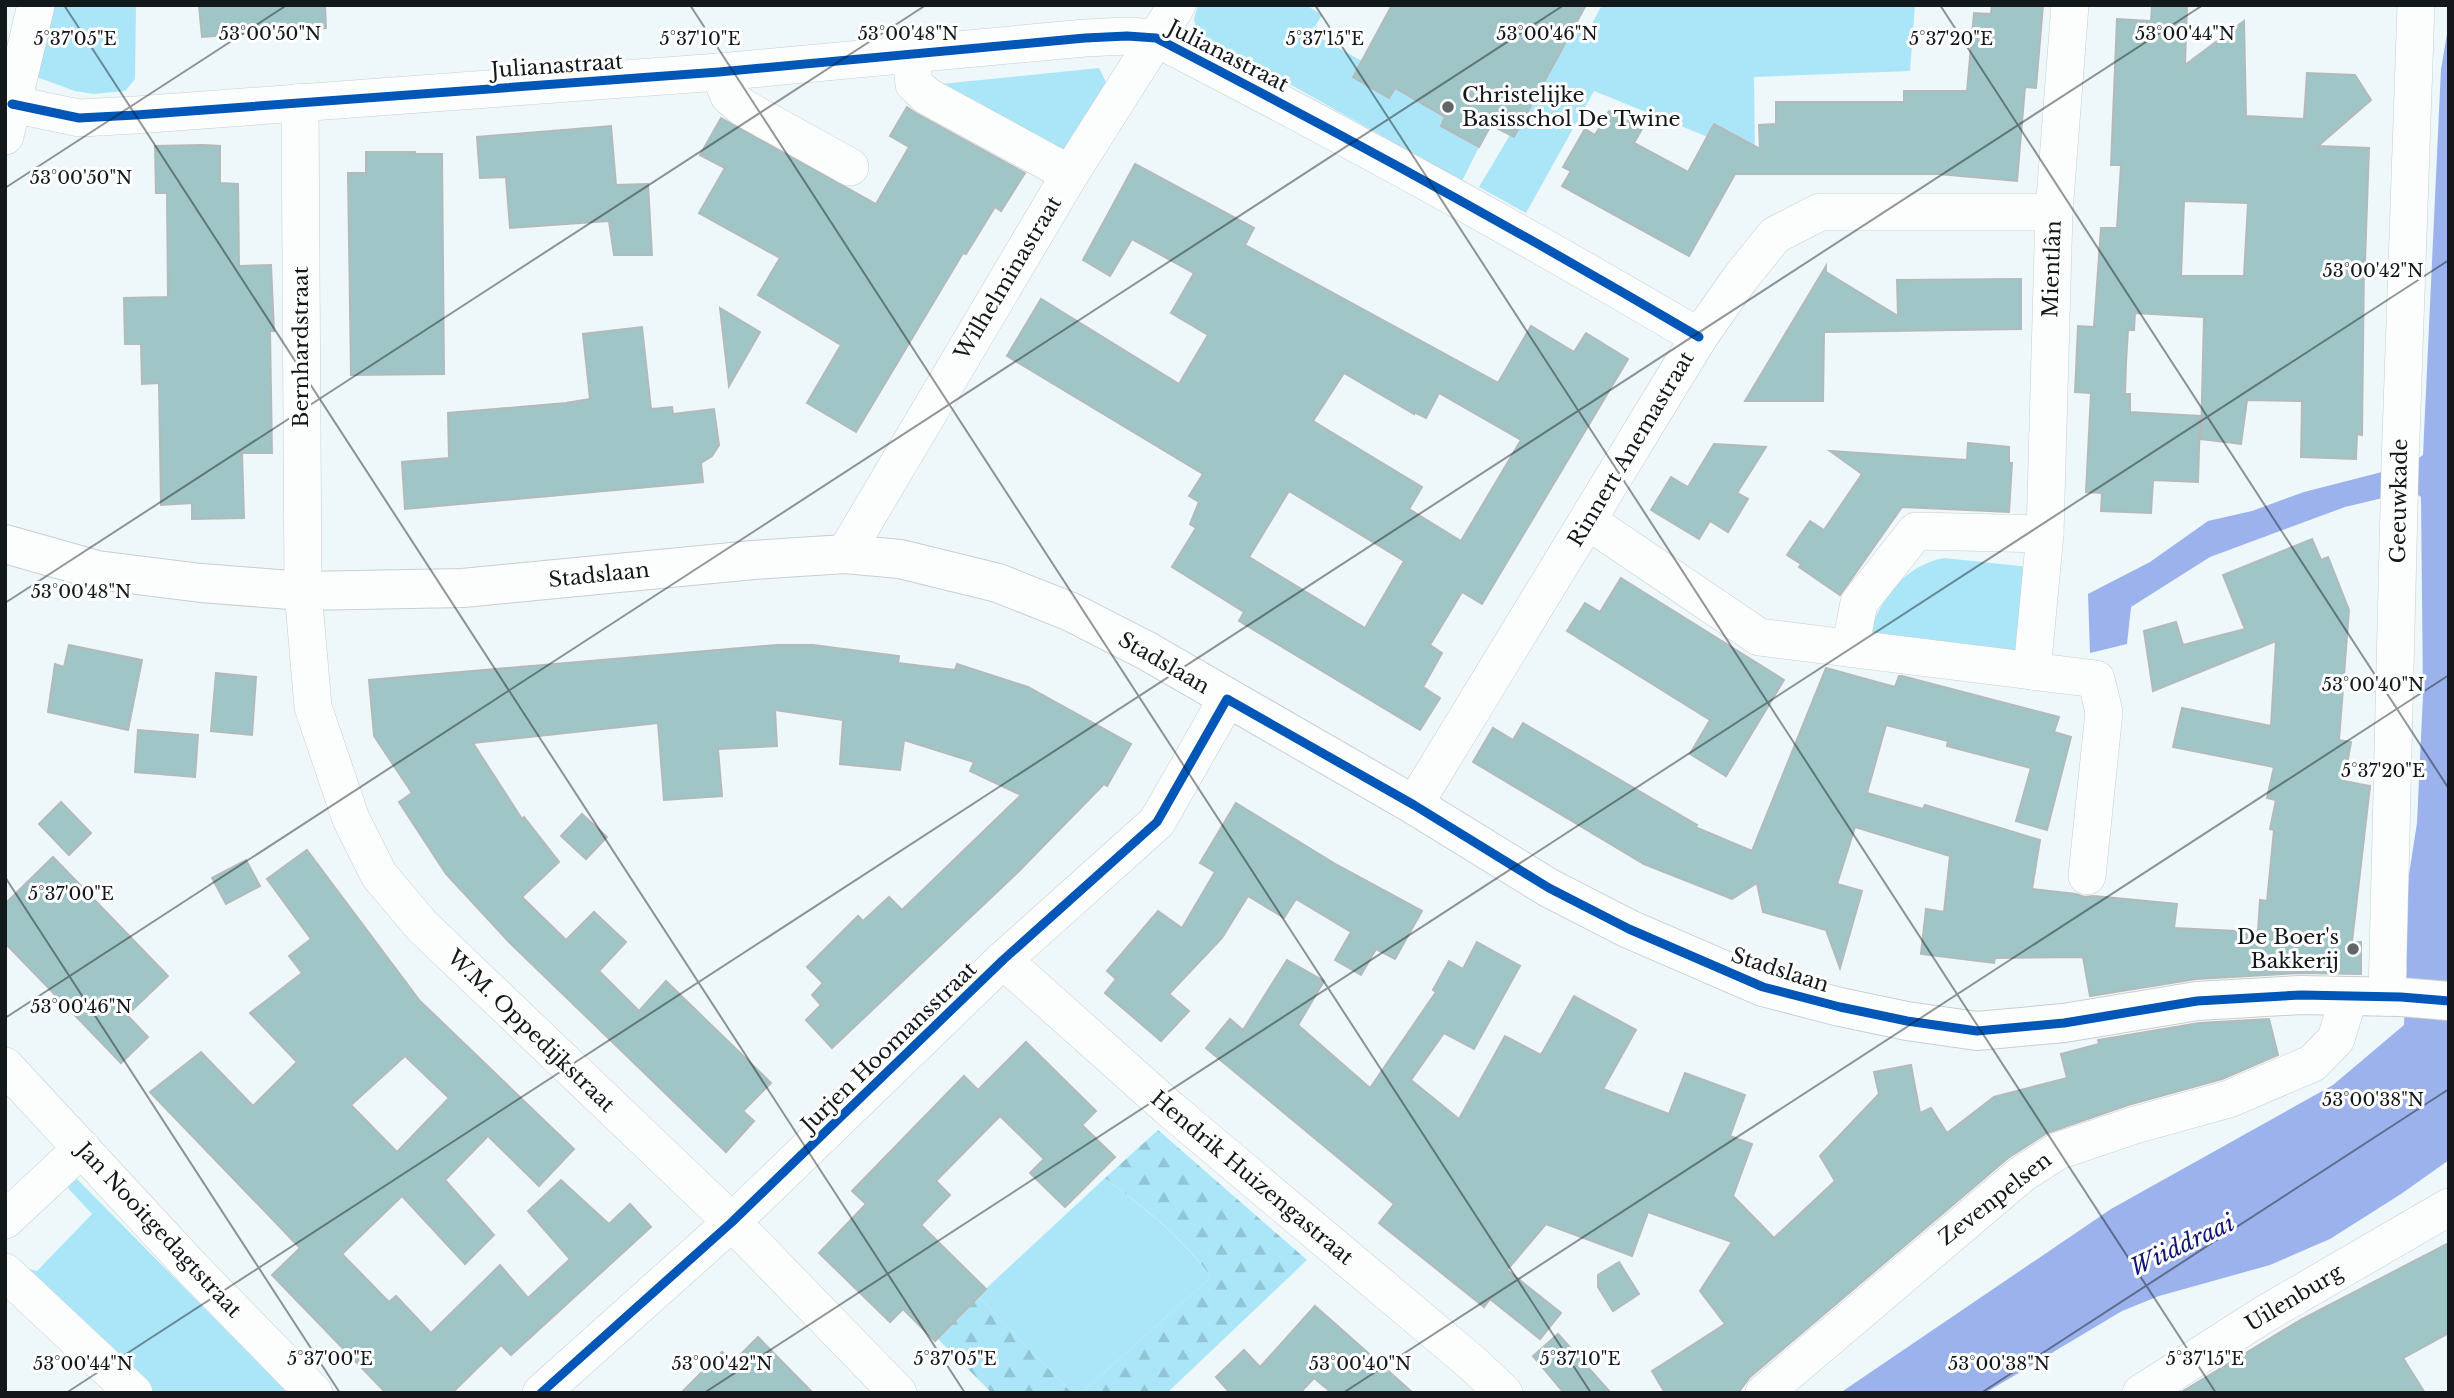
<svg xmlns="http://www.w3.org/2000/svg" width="2454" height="1398" viewBox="0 0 2454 1398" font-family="'Libre Baskerville',serif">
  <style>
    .green { fill: #abe6f8 }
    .forest { fill: url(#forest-firs) }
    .water { fill: #9bb2ed }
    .building { fill: #a0c5c6; stroke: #b3babb; stroke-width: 2; fill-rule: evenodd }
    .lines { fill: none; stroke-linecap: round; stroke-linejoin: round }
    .minor-casing { stroke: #c8ced1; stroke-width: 38 }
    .tertiary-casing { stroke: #c8ced1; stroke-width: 40 }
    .minor { stroke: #fcfefe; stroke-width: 37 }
    .tertiary { stroke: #fcfefe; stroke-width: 38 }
    .cycleway-casing { stroke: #fff; stroke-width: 13 }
    .cycleway { stroke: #0057b8; stroke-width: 9 }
    .ticks { fill: none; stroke: #13181a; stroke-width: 2; stroke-opacity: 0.45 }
    .poi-dot { fill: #606668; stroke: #fff; stroke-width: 2.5 }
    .labels { text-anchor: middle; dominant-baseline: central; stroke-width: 6; stroke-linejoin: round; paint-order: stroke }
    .street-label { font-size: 21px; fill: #13181a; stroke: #fff }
    .poi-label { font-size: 21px; fill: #13181a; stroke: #fff; text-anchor: start }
    .water-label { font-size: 23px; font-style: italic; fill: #111778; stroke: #fff }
    .ticks-label { font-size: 18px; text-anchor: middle; fill: #13181a; stroke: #fff; stroke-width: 6; stroke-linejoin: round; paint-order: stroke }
  </style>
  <defs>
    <pattern id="forest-firs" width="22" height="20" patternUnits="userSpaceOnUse" patternTransform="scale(1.75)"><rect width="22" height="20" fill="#abe6f8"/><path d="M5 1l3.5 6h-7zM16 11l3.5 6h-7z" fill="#92c5d4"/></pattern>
  </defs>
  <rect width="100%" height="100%" fill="#eef7fa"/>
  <g class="green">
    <path d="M52,5H136L135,79L125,91L93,94L75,91L37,77Z"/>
    <path d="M1198,5H1306L1322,15L1311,33L1362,61L1353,77L1389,97L1396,87L1445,117L1441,126L1479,147L1462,181L1197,32L1194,19Z"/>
    <path d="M1602,5H1915L1910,71L1754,77L1755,156L1594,91L1526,213L1479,187L1510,135L1517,133L1575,25L1588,31Z"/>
    <path d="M1099,68L1107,84L1058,164L941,84Z"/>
    <path d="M1944,558L2030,567L2014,661L1870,632C1881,597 1906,565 1944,558Z"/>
    <path d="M76,1178L288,1393H146L7,1264L37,1271L92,1214L68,1188Z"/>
    <path d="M1105,1178C1147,1211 1179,1234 1211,1277L1081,1393H1072L978,1296Z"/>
  </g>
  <g class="forest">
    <path d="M1158,1130L1307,1260L1167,1393H1081L1211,1277C1182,1236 1144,1208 1105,1178Z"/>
    <path d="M978,1296L1072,1393H992L934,1335Z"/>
  </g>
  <path class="water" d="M2449,22V1160L2401,1194L2330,1239L2270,1265L2159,1296L2122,1311L1985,1393H1840L2111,1209L2333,1085L2404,1025L2407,967L2395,965L2417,823L2423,695L2421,497L2412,491L2345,507L2210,557L2131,607L2127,644L2090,653L2088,594L2150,562L2208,521L2252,511L2304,492L2386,471L2413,462L2423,455L2441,69Z"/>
  <g class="building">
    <path d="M199,5H325L326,28L202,37Z"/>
    <path d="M1392,5H1586L1514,137L1491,125L1479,147L1441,126L1445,117L1395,88L1389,98L1353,77Z"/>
    <path d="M1992,5H2043L2036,88L2025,87L2017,181L1938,174H1735L1689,256L1562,186L1571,171L1563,167L1585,129L1595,135L1609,111L1642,129L1634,143L1688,172L1714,124L1760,149L1759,125L1776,124V102H1904V91H1967L1974,13L1991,14Z"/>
    <path d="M2152,5H2187L2185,65L2244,21L2246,116L2304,119L2307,73L2355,75L2371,100L2318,146L2369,148L2365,261L2364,260L2362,435L2357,434L2356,459L2301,457L2302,401L2247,400L2241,444L2201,439L2204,317L2135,313L2134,330H2128L2126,362L2125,394H2130V412L2200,416L2198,482L2153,480L2151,513L2101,511L2102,493L2086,492L2091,393L2075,392L2078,326L2094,327L2101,228H2117L2121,165H2111L2117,19L2151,21ZM2184,201L2248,203L2244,276H2181Z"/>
    <path d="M907,107L917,114L1025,173L1001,211L995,207L966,254L963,253L856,432L807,403L841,345L758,295L780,258L699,213L725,168L700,155L721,118L876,204L909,147L890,136Z"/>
    <path d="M611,126L616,185L648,184L652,255H614L609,221L510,228L506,177L480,178L477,137Z"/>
    <path d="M203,145L220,146V183L238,184L239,266L271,265L274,331H270L272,453H242L244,518L192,519V503L161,505L159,383L142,384L141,344H125L124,298L168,297L167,193H156L155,146Z"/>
    <path d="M366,152H415V154H442L444,374L351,375L348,173H366Z"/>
    <path d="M1135,164L1254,228L1245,245L1498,383L1531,326L1574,352L1586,333L1628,359L1482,604L1462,592L1430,645L1442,653L1423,687L1440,698L1420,730L1239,621L1244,612L1172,567L1196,528L1190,524L1199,502L1189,496L1203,474L1007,356L1041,299L1179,384L1208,335L1171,313L1194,273L1132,239L1110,276L1083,260ZM1344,373L1414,414V412L1426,418L1439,393L1521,440L1461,541L1409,509L1422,487L1313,421ZM1289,491L1404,561L1365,628L1249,557Z"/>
    <path d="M1826,266V272L1898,316L1897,280L2021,279V329L1824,332L1823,401H1745Z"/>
    <path d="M720,308L760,332L729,386Z"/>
    <path d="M642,327L651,409L672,407L673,414L714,409L719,445L712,456L701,463L703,482L405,509L402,462L449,458L448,413L566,403L590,399L583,334Z"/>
    <path d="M1968,443L2009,447V463H2012L2009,512L1902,507L1840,595L1799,567L1801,564L1787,555L1810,521L1824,530L1862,474L1830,451L1967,460Z"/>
    <path d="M1714,444L1766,447L1737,493L1748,499L1728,532L1710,521L1699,539L1651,510L1671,477L1688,487Z"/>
    <path d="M2312,539L2321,560L2328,557L2349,610L2339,740L2351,742L2344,781L2370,786L2352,942H2361V974L2300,973L2196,979L2090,996L2083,957L1995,958L1994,963L1921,954L1926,909L1944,912L1950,856L1855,827L1837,884L1862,891L1840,968L1826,930L1763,912L1757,883L1732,899L1644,864L1473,762L1493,728L1513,740L1523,723L1697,825L1695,827L1752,851L1826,668L1895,687L1899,676H1902L2059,717L2054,732L2071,737L2047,830L2016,821L2031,768L1947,746L1948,741L1886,725L1867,793L1923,809L1925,805L2040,840L2032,889L2076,894L2084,897L2094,896L2177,904L2174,928L2258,932L2260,900L2267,901L2274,830L2270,829L2276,800L2267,798L2274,767L2173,747L2182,708L2271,726L2276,641L2153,691L2144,631L2176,622L2183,645L2245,629L2223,575Z"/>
    <path d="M1621,578L1784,680L1726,776L1690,754L1710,720L1567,631L1585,603L1600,612Z"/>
    <path d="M69,645L142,660L128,730L48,712L55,664L64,667Z"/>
    <path d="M776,645H813L899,656L898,663L955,670L957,664L1028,687L1131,744L1107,786L1104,784L1018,872L832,1048L806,1020L821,1005L812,995L823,983L807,967L858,916L863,921L889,897L902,910L1021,795L970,771L974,762L904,740L900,770L840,764L843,720L775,710L777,746L718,749L722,796L664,800L658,723L473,743L522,819L524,817L559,862L522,897L566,940L594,912L626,942L599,971L639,1011L666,981L771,1083L743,1111L754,1121L726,1152L510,943L446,874L399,802L412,793L374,736L369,680Z"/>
    <path d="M216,673L256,677L252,735L211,731Z"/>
    <path d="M138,730L198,735L195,777L135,772Z"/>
    <path d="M61,802L91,833L69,855L39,824Z"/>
    <path d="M1236,803L1337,865L1422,911L1395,959L1376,949L1361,975L1335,960L1351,932L1296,899L1284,918L1248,896L1222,938L1169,994L1189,1011L1161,1041L1105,993L1116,979L1107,971L1158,911L1182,928L1215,872L1200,863Z"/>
    <path d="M582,814L607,837L586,859L561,836Z"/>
    <path d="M307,850L420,1001L574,1149L539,1186L488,1136L445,1180L494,1235L465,1264L402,1196L342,1254L389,1302L396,1296L431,1333L500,1265L528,1298L570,1259L528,1211L561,1180L609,1224L630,1204L651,1227L511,1355L501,1345L452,1393H386L272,1275L300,1248L150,1092L201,1052L253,1106L297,1062L250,1013L302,973L289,956L311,939L267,879ZM405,1056L449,1098L397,1152L351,1105Z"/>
    <path d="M53,857L168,976L127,1015L148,1037L121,1063L5,943V904Z"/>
    <path d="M246,860L260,886L226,904L212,878Z"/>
    <path d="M1477,942L1520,966L1474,1049L1444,1033L1411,1080L1459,1119L1505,1036L1541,1055L1574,996L1636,1030L1603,1089L1669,1114L1685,1073L1745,1095L1730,1136L1752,1144L1733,1196L1774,1238L1835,1181L1820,1156L1879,1094L1874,1072L1911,1065L1920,1113L1931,1108L1947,1133L1994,1097L2067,1078L2061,1054L2099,1044L2098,1040L2199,1023L2269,1019L2278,1055L2222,1079L2128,1105L2047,1133L2008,1158L1750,1377L1738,1393H1665L1652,1371L1725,1324L1700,1291L1732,1242L1648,1212L1632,1256L1546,1224L1507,1270L1561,1313L1540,1339L1490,1299L1484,1307L1379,1223L1394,1204L1206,1048L1230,1019L1243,1030L1287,960L1324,981L1298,1025L1370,1088L1436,992L1433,990L1449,961L1463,969Z"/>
    <path d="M1026,1042L1096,1111L1082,1125L1115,1157L1065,1207L1030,1173L1044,1159L1000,1116L936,1181L950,1195L921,1225L986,1289L935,1341L903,1309L890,1322L819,1253L866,1204L852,1191L964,1076L978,1090Z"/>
    <path d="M2449,1243V1333L2403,1358L2425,1393H2180L2302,1319Z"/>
    <path d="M1619,1262L1639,1294L1613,1311L1598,1287V1275Z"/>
    <path d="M1315,1306L1340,1328L1413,1393H1332L1314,1378L1300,1393H1230L1216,1377L1244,1350L1260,1367Z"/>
    <path d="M1558,1334L1611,1393H1564L1533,1356Z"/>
    <path d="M758,1337L813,1393H681L722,1352L733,1362Z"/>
  </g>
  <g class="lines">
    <defs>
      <g id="minor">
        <path d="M2070,5L2054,212L2045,534L2032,671L2096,679L2104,712L2087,876"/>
        <path d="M911,55L914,84L927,96L1070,174"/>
        <path d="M719,72L729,96L742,107L850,167"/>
        <path d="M300,102L303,591L313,707L351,819L379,875L422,926L732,1222L898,1393"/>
        <path d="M12,104L79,118L136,115L719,72L1085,38L1127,36L1156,38C1340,133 1521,232 1699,337"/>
        <path d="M5,136L36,5"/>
        <path d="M1588,521L1759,637L2032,671"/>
        <path d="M845,554L1070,174L1177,5"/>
        <path d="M1850,648L1859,603L1916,531L2045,534"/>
        <path d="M1414,805L1699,337L1741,277L1775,235L1820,212H2054"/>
        <path d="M1003,960L1170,1109L1471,1362L1504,1393"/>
        <path d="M2387,997L2400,465L2416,5"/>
        <path d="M5,1066L193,1269L314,1393"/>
        <path d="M5,1220L82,1148"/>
        <path d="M5,1272L134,1393"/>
        <path d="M541,1393L732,1222L1003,960L1157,822L1227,699"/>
        <path d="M1764,1393L2022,1174L2058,1151L2135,1125L2229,1099L2313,1063L2336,1039L2349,996"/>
        <path d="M2141,1393L2263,1315L2449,1207"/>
      </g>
      <path id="tertiary" d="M5,544L97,570L201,583L303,591L463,588L753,560L845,554L900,559L998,583L1071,612L1147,651L1414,805L1549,888L1629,929L1763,987L1840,1007L1907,1021L1977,1031L2064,1023L2197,1001L2301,995L2401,997L2449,1001"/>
    </defs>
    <use href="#minor" class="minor-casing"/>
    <use href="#tertiary" class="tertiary-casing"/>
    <use href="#minor" class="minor"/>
    <use href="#tertiary" class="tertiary"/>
    <defs>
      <g id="cycleway">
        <path d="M12,104L79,118L136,115L719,72L1085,38L1127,36L1156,38C1340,133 1521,232 1699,337"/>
        <path d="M541,1393L732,1222L1003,960L1157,822L1227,699L1414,805L1549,888L1629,929L1763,987L1840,1007L1907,1021L1977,1031L2064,1023L2197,1001L2301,995L2401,997L2449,1001"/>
      </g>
    </defs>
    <use href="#cycleway" class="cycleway-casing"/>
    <use href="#cycleway" class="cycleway"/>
  </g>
  <path class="ticks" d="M64,5L965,1393M690,5L1591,1393M1315,5L2216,1393M1940,5L2449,789M5,188L287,5M5,603L926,5M5,877L340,1393M5,1018L1564,5M66,1393L2203,5M704,1393L2449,260M1343,1393L2449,675M1981,1393L2449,1089"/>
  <g class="poi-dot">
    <circle cx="1448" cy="107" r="7"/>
    <circle cx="2353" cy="949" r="7"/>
  </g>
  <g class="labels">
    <g class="street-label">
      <text transform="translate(1228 56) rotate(27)">Julianastraat</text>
      <text transform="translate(557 66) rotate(-4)">Julianastraat</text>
      <text transform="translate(2052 269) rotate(-88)">Mientlân</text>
      <text transform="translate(1008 278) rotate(-59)">Wilhelminastraat</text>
      <text transform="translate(301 347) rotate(-90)">Bernhardstraat</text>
      <text transform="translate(1631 449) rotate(-59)">Rinnert Anemastraat</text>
      <text transform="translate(2399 501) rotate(-89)">Geeuwkade</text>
      <text transform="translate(599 575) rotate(-6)">Stadslaan</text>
      <text transform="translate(1164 663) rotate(30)">Stadslaan</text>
      <text transform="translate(1780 970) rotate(18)">Stadslaan</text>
      <text transform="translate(531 1031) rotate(44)">W.M. Oppedijkstraat</text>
      <text transform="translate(889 1047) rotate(-44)">Jurjen Hoomansstraat</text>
      <text transform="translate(1252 1178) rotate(40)">Hendrik Huizengastraat</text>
      <text transform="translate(1995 1199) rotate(-38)">Zevenpelsen</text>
      <text transform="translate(159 1230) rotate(47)">Jan Nooitgedagtstraat</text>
      <text transform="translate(2294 1298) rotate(-31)">Uilenburg</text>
    </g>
    <g class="poi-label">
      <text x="1462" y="95">Christelijke<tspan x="1462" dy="24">Basisschol De Twine</tspan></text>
      <text x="2339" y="937" text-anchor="end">De Boer's<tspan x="2339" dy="24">Bakkerij</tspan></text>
    </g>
    <g class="water-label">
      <text transform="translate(2182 1245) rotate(-25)">Wiiddraai</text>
    </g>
  </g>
  <g class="ticks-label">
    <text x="270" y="40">53°00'50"N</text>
    <text x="908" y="40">53°00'48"N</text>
    <text x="1547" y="40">53°00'46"N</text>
    <text x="2185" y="40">53°00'44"N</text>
    <text x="75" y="45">5°37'05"E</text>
    <text x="700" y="45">5°37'10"E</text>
    <text x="1325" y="45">5°37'15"E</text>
    <text x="1951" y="45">5°37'20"E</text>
    <text x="81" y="184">53°00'50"N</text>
    <text x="2373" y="277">53°00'42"N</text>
    <text x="81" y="598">53°00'48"N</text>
    <text x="2373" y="691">53°00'40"N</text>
    <text x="2383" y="777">5°37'20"E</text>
    <text x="71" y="900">5°37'00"E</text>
    <text x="81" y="1013">53°00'46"N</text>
    <text x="2373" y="1106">53°00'38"N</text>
    <text x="330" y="1365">5°37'00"E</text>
    <text x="955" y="1365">5°37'05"E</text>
    <text x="1580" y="1365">5°37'10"E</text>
    <text x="2205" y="1365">5°37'15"E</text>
    <text x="83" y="1370">53°00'44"N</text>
    <text x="722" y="1370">53°00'42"N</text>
    <text x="1360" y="1370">53°00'40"N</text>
    <text x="1999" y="1370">53°00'38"N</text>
  </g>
  <rect width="2454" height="1398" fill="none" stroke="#13181a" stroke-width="14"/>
</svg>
